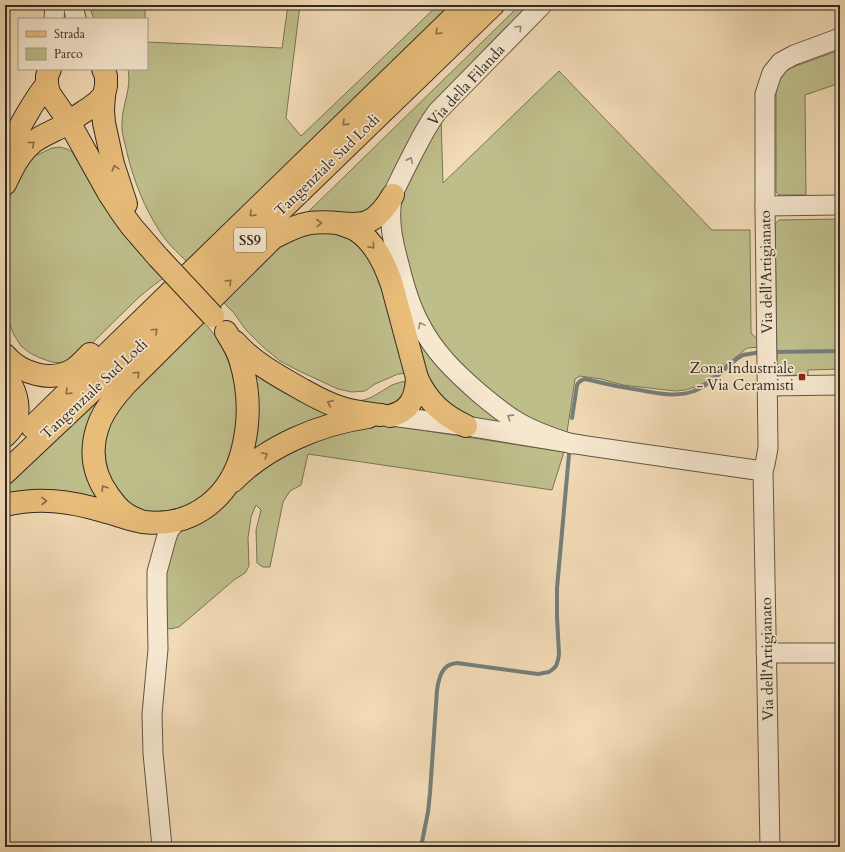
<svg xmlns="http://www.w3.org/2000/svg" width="845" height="852" viewBox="0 0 845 852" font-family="Cardo,serif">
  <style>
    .green { fill: #bebe8b; stroke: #797455 }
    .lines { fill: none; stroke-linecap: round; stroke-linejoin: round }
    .stream { stroke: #747f7a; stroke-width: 4 }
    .minor-casing { stroke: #635644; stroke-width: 21 }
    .major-casing { stroke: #342a1f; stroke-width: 24 }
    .highway-casing { stroke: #342a1f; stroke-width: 24 }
    .minor { stroke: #f6e7cf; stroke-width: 19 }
    .major { stroke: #e8bd7a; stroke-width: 22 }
    .highway { stroke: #e8bd7a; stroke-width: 22 }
    .major-bridge-casing { stroke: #342a1f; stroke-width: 24; stroke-linecap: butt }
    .major-bridge { stroke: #e8bd7a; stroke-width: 22 }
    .oneway { stroke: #958877 }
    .oneway2 { stroke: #856c48 }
    .poi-dot { fill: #8f2418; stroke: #f6e7cf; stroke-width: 1.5 }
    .labels { text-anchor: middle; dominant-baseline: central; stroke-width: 3.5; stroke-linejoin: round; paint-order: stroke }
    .shield { fill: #f6e7cf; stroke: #6e6354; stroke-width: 1 }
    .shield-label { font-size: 14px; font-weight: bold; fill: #342a1f }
    .street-label { font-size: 15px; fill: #342a1f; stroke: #f6e7cf }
    .poi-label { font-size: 15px; fill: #342a1f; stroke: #f6e7cf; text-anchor: end }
  </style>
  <rect width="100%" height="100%" fill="#f1dab5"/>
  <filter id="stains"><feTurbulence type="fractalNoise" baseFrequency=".005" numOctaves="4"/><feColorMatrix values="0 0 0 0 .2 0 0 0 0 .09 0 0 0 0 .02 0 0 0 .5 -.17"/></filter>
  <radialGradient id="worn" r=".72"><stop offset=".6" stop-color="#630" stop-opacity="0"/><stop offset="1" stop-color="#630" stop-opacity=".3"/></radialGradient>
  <g class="green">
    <path d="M89,5H145V19H94Z"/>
    <path d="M288,5H300L286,118L301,136L438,5H450L307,144L187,262C177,252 166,242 159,230C144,207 135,183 128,157C126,146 121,134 122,123C122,105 132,88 128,69H147V42L282,48Z"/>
    <path d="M520,5H531L386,194L366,215H310L308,212Z"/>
    <path d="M840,50V83L805,95L806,195H779L776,192V89L779,78L787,69Z"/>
    <path d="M559,71L712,230H750L751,333L760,342V347L747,348L704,383L695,387L685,390L675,391L623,385L601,379L580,376L575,379L567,432L546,426L507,406L469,377L431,330L412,285L402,239L400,219V198L441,120L443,183Z"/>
    <path d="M60,147L67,149L72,152L105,205L114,222L124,235L135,248L165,277L150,288L138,298L80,355L63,363L52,362L40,358L30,353L21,346L14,335L7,318L5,310V209L15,180L33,154L37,155L52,148Z"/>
    <path d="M840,219V369L808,370V376C800,376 785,379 779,370C778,368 778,366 777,364L775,224L779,220Z"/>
    <path d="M325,229L347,237L360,245L377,264L409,373L398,374L375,384L365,391L352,392L338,389L297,370L280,361L263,347L246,330L234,313L221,300L279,242Z"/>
    <path d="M201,318L217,338L225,352L231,369L235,386L237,403V421L234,441L228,463L213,489L188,506L174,511L148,512L134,508L112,490L101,464L110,415Z"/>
    <path d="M412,328L507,423L465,417L430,387Z"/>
    <path d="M249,363L340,413L250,458Z"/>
    <path d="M408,381L404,399C381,409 379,408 355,401L364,400L372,397L392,385L401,382Z"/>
    <path d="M106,392L98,409L103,499L5,498V488Z"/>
    <path d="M367,426H392L421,430L564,452L552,490L308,454L301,485L290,491L283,502L270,567H263L257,563L256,530L261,510L256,505L251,517L248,538L249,566L245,573L234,580L179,627L170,629L163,625V573L176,535L190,524L249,473L310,440Z"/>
  </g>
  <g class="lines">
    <g class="stream">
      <path d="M772,352L840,351"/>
      <path d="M572,418L577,385C579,381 581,380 585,379C605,384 625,388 645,391C662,394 678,397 694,391C709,386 725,368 738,358L743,355L761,352"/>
      <path d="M421,847L428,812L430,793L437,690C439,677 442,664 457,663L538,674L549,672L553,669L556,666L558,660L559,654L557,617V588L569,454"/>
    </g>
    <defs>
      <g id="minor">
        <path d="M73,5L76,19"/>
        <path d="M542,5L437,112C423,131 414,152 403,173C400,180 395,188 393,195C387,217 393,243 399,264C404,285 410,306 420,324C434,352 456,373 479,393C492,404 504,414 518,422C535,432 553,438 572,444"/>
        <path d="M54,19L55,5"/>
        <path d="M765,206L840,205"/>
        <path d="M768,386L840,385"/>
        <path d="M384,415L466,426L588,446L763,471"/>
        <path d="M766,653H840"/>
        <path d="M162,847L153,753L152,714L158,649L157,598V572L166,539L169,530L178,520"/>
        <path d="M770,847L763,471L765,464L768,448L765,206V94L772,73L781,62L794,55L840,38"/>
      </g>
      <g id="major">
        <path d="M50,69L47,76V84L49,93L69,122L108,192L121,212L132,227L158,257"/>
        <path d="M103,69L106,76V86L104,95L103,110L104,123L113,164L126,204"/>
        <path d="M5,155C18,130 30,106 47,84"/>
        <path d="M5,184C12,169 19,154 32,143C42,135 54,131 65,125C72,121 78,115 85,111C94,105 97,104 104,95"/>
        <path d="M341,224C346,226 351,227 356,230C375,242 385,264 392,285L417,378C428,402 443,415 466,426"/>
        <path d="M235,342C254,363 278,376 303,390C314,396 326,403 339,407C352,412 367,413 381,415"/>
        <path d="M5,377C16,388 20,406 16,421C14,427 9,432 5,436"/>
        <path d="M390,416C410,411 416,398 417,378"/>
        <path d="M233,481C267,446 320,424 368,417"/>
        <path d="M5,505C39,497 70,501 103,511C116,514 131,521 144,522C194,528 232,496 243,448C250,419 249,388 240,359C237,349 231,340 226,332"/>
        <path d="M143,522C135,519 127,516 121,510C116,506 113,501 109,496C92,473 89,448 100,421C106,407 116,395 126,384L273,238C285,232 296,225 310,223C350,218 367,240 393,195"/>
      </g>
      <g id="highway">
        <path d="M5,355C21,374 52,383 74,369C80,365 85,359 90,354"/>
        <path d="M32,427L466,5"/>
        <path d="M5,473L182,306L493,5"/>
      </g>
    </defs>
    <use href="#minor" class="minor-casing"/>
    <use href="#major" class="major-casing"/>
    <use href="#highway" class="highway-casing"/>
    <use href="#minor" class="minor"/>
    <use href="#major" class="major"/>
    <use href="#highway" class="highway"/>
    <defs>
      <path id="major-bridge" d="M158,257L213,316"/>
    </defs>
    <use href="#major-bridge" class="major-bridge-casing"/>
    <use href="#major-bridge" class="major-bridge"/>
  </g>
  <defs><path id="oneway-chevron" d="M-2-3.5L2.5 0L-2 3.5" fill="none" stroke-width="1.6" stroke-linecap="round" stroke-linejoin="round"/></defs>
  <g class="oneway">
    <use href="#oneway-chevron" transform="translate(519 28) rotate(-46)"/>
    <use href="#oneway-chevron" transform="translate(410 160) rotate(-64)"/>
    <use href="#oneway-chevron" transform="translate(421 325) rotate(-118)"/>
    <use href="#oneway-chevron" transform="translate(510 417) rotate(-148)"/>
  </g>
  <g class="oneway2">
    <use href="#oneway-chevron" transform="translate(438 32) rotate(136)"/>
    <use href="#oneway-chevron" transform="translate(345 123) rotate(136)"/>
    <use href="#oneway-chevron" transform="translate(32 144) rotate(-39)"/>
    <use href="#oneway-chevron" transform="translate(115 168) rotate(-106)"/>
    <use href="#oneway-chevron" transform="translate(252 214) rotate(136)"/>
    <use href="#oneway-chevron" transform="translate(319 223) rotate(-2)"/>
    <use href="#oneway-chevron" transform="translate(372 246) rotate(50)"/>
    <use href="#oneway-chevron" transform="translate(229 282) rotate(-45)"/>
    <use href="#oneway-chevron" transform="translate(155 331) rotate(-43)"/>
    <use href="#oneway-chevron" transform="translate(137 374) rotate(-45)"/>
    <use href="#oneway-chevron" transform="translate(68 392) rotate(136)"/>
    <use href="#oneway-chevron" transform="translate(330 403) rotate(-157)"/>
    <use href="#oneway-chevron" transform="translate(265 455) rotate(-31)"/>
    <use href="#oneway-chevron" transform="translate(104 488) rotate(-122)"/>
    <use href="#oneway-chevron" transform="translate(44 501)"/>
  </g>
  <rect class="poi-dot" x="798" y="373" width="8" height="8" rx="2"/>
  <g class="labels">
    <rect class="shield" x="234" y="228" width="32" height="24" rx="3"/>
    <g class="shield-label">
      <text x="250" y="240">SS9</text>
    </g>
    <g class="street-label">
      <text transform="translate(466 85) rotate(-47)">Via della Filanda</text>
      <text transform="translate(327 165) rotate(-44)">Tangenziale Sud Lodi</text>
      <text transform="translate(766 272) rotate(-91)">Via dell'Artigianato</text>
      <text transform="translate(94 389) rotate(-43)">Tangenziale Sud Lodi</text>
      <text transform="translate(767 659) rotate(-91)">Via dell'Artigianato</text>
    </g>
    <g class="poi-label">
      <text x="794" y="368">Zona Industriale<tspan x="794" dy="17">- Via Ceramisti</tspan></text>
    </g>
  </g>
  <rect width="845" height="852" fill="none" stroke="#f1dab5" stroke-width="20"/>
  <rect x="6" y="6" width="833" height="840" fill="none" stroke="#342a1f" stroke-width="2"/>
  <rect x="10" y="10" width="825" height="832" fill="none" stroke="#342a1f"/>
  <rect x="18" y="18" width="130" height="52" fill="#f6e7cf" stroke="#a89b89"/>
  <rect x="26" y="31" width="20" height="6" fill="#e8bd7a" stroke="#a89b89"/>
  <text x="54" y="38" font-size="12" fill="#342a1f">Strada</text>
  <rect x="26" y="48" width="20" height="12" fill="#bebe8b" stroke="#a89b89"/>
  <text x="54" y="58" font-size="12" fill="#342a1f">Parco</text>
  <rect width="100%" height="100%" filter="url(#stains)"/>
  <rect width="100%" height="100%" fill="url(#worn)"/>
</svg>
